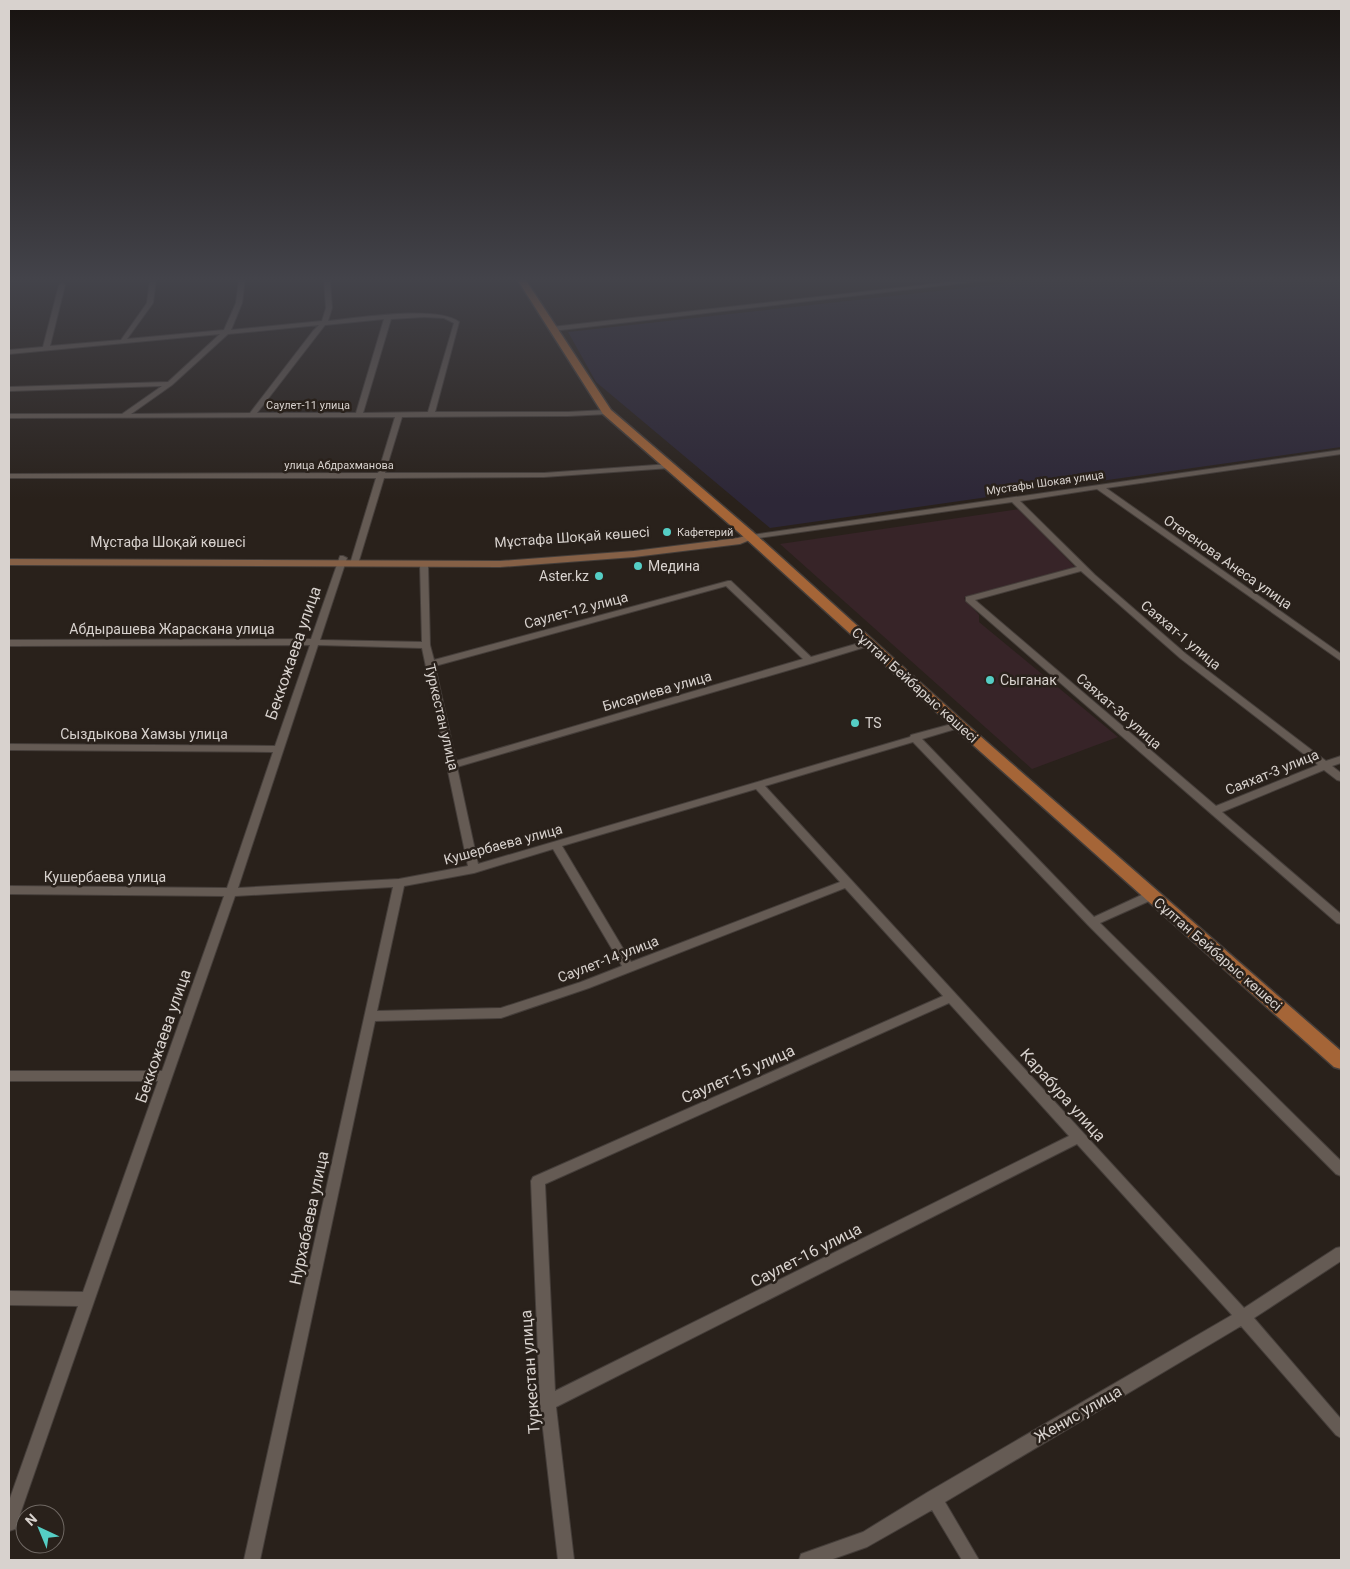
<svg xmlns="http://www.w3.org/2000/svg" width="1350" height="1569" viewBox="0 0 1350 1569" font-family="Roboto,sans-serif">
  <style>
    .commercial { fill: #372428 }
    .industrial { fill: #2d2737 }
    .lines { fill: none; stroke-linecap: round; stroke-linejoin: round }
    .street-casing { stroke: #453e3a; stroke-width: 2 }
    .secondary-casing { stroke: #453e3a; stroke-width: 2 }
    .primary-casing { stroke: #453e3a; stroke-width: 3 }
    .street { fill: #655b54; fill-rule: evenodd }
    .secondary { fill: #856046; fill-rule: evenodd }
    .primary { fill: #a56537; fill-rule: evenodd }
    .poi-dot { fill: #55cec5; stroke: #29211b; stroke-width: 2 }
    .labels { text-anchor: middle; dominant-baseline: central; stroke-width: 5; stroke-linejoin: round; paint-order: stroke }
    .far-street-label { font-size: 11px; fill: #d8d2ce; stroke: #29211b }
    .far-poi-label { font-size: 11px; fill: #d8d2ce; stroke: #29211b; text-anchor: start }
    .street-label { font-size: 14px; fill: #d8d2ce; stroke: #29211b }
    .poi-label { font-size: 14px; fill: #d8d2ce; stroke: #29211b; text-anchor: start }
    .near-street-label { font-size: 16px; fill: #d8d2ce; stroke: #29211b }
  </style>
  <rect width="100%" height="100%" fill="#29211b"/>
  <path class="commercial" d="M1019,509L1076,568L964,598L979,615V622L1118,737L1032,769L780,544Z"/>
  <path class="industrial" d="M1044,279H1341V447L770,528L596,382L568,332Z"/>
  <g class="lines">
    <defs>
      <g id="street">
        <path d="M150,279H156L153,303L127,339L224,330L236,303L239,279H245L242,303L231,330L322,321L326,308L324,279H330L332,308L328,321C357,318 438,305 459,322L435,412H568L607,410L610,412L607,414L568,416L402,417L385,473H544L670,464L674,466L670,468L544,477L384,478L358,564L354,566L350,564L376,478H9V474L378,473L395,417L9,418V414H122L162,386L9,391V387L168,382L220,334L9,354V350L43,347L59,285L62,283L65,285L50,346L121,340L147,303ZM424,317L444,318L454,323L428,412L363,413L391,319ZM384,319L356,413H257L325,325ZM319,325L313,331L250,413L131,414L172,385L228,334Z"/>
        <path d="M976,279H997L552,331L549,329L552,327Z"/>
        <path d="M1341,450V454L1106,488L1341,654V661L1097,489L1020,501L1095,575L1186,654L1326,761L1341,756V763L1332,766L1341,773V781L1337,780L1324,770L1222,812L1341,914V924L1337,923L966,601V597L1077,567L1012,502L752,539L748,537L752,535ZM1081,571L1180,658L1318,765L1216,806L975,600Z"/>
        <path d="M340,556H343L347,558L320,640L422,642L420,564L424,562L428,564L430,645L434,660L728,581H731L811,657L866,641H872L873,643L872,645L813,663L457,767L478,864L910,737L911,735L959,722L962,723L964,725L962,727L922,739L1094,917L1148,892H1156L1157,895L1156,898L1100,923L1341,1161V1176L1336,1174L1088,925L913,742L765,786L1244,1308L1336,1248L1341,1247V1261L1254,1318L1341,1419V1438L1336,1435L1241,1326L945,1502L979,1560H962L932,1510L867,1547L830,1560H799L801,1554L863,1532L928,1492L1232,1315L1077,1144L556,1407L574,1560H558L540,1403L531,1181L533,1177L943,996L845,888L589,988L501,1018L375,1021L260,1560H244L393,887L235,896L17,1523L15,1529L9,1531V1501L78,1306L9,1305V1291L83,1292L158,1081H9V1071H162L224,896L9,894V886L227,888L273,752L9,750V744L275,746L310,645L9,646V640L311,639ZM726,586L803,659L456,761L435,666ZM318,645L422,648L468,866L399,879L238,888ZM756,789L840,882L631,962L562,846ZM553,849L622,966L581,982L501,1008L377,1011L404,886L474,873ZM949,1003L1069,1136L555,1391L545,1184Z"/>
      </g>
      <path id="secondary" d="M752,534L757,537L740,544L634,557L500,567L9,565V559L500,561L634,551L738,538Z"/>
      <path id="primary" d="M517,279H525L611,410L753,532L964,722L1341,1051V1069L1334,1067L954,728L745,538L603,414Z"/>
    </defs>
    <use href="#street" class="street-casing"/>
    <use href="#secondary" class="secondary-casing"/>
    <use href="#primary" class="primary-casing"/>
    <use href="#street" class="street"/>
    <use href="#secondary" class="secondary"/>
    <use href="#primary" class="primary"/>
  </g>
  <linearGradient id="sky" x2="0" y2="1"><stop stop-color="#17120f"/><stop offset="0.56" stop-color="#43434a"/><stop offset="1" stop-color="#43434a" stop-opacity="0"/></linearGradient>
  <rect width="1350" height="499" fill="url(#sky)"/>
  <g class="poi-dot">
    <circle cx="667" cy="532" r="5"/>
    <circle cx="638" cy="566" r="5"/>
    <circle cx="599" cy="576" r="5"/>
    <circle cx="990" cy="680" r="5"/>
    <circle cx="855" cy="723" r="5"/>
  </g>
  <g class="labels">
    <g class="far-street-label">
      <text x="308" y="405">Саулет-11 улица</text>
      <text x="339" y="465">улица Абдрахманова</text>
      <text transform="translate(1045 483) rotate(-8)">Мустафы Шокая улица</text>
    </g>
    <g class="far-poi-label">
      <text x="677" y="532">Кафетерий</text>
    </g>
    <g class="street-label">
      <text transform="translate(572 537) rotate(-4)">Мұстафа Шоқай көшесі</text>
      <text x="168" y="542">Мұстафа Шоқай көшесі</text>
      <text transform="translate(1228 562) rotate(35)">Отегенова Анеса улица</text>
      <text transform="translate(576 610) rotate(-15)">Саулет-12 улица</text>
      <text x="172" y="629">Абдырашева Жараскана улица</text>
      <text transform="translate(1181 635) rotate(40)">Саяхат-1 улица</text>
      <text transform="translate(915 685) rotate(42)">Сұлтан Бейбарыс көшесі</text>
      <text transform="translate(657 691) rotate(-16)">Бисариева улица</text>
      <text transform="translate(1119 711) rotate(41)">Саяхат-36 улица</text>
      <text transform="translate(442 717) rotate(77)">Туркестан улица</text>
      <text x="144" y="734">Сыздыкова Хамзы улица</text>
      <text transform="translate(1272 772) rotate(-22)">Саяхат-3 улица</text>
      <text transform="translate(503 844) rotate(-15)">Кушербаева улица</text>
      <text x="105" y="877">Кушербаева улица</text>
      <text transform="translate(1218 954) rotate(41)">Сұлтан Бейбарыс көшесі</text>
      <text transform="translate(608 959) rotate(-21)">Саулет-14 улица</text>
    </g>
    <g class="poi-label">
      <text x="648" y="566">Медина</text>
      <text x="589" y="576" text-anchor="end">Aster.kz</text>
      <text x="1000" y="680">Сыганак</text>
      <text x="865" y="723">TS</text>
    </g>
    <g class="near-street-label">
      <text transform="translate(293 653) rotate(-71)">Беккожаева улица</text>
      <text transform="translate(163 1036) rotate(-71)">Беккожаева улица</text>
      <text transform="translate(738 1074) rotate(-24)">Саулет-15 улица</text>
      <text transform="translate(1063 1095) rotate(48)">Карабура улица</text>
      <text transform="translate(309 1218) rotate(-78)">Нурхабаева улица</text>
      <text transform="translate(806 1255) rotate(-27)">Саулет-16 улица</text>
      <text transform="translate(530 1372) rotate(-94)">Туркестан улица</text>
      <text transform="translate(1078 1414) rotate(-30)">Женис улица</text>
    </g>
  </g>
  <rect width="1350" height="1569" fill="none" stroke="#d8d2ce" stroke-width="20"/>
  <g transform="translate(40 1529) rotate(316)"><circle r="24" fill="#29211b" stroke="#6f6863"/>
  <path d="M0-4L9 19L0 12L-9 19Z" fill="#55cec5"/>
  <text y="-8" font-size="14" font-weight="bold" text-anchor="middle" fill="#d8d2ce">N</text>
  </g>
</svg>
